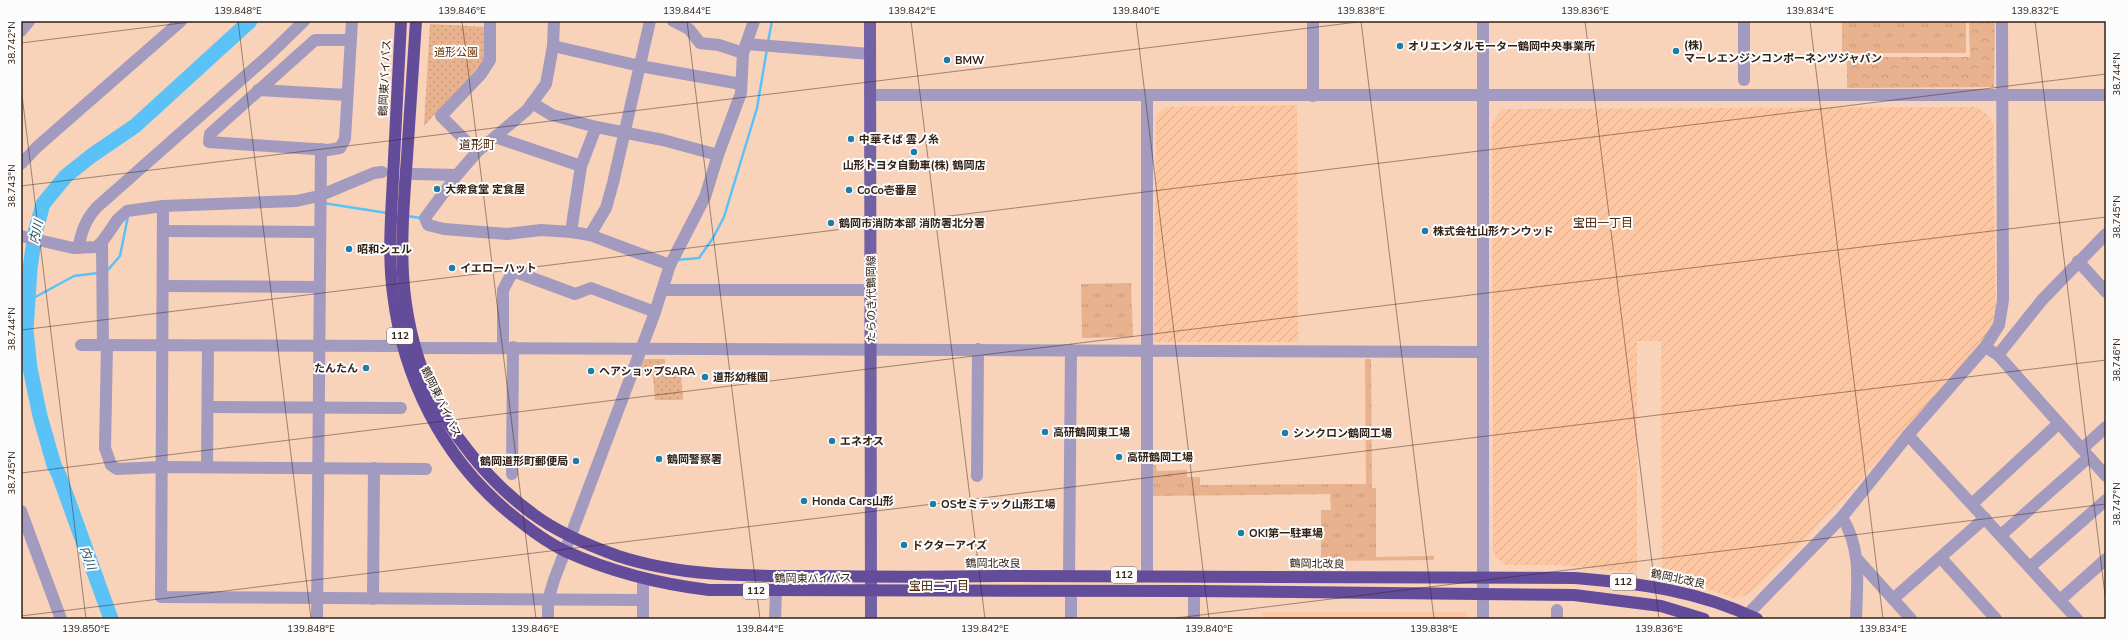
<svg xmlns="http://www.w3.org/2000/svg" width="2127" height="640" viewBox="0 0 2127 640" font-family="'Nunito Sans','Noto Sans JP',sans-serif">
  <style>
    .built { fill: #fdc7a3 }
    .industrial { fill: url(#industrial-furrows) }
    .grass { fill: url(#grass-tufts) }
    .forest { fill: url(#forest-crowns) }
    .park { fill: url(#park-dots) }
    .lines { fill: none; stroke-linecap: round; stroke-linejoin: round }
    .stream { stroke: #5bc2f8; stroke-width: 2.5 }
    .river { stroke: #5bc2f8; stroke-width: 15 }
    .minor { stroke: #a29abf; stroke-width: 12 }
    .major { stroke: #7361a5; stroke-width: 12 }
    .highway { stroke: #634c9a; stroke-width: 12 }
    .ticks { fill: none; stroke: #332216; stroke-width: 1; stroke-opacity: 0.45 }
    .poi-dot { fill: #1d7da9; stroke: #fcfcfc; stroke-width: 1.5 }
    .labels { text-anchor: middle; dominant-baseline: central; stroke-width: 4; stroke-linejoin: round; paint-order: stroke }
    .shield { fill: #fcfcfc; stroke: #6f635b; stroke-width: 1 }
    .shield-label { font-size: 10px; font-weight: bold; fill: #332216 }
    .poi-label { font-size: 11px; font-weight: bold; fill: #332216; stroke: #fcfcfc; text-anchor: start }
    .park-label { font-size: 11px; fill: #673304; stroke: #fcfcfc }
    .street-label { font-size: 11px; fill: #332216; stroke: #fcfcfc }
    .neighbourhood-label { font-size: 12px; fill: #4e290d; stroke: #fcfcfc }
    .water-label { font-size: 12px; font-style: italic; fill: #244e65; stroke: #fcfcfc }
    .neatline { fill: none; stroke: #332216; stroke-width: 1.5 }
    .ticks-label { font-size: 10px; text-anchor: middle; fill: #332216 }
  </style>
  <defs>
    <pattern id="industrial-furrows" width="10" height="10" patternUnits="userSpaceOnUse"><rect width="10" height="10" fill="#fdc7a3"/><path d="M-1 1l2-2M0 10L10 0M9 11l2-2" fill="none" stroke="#d9ab8c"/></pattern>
    <pattern id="grass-tufts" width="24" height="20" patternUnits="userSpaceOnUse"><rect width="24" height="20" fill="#e8b28e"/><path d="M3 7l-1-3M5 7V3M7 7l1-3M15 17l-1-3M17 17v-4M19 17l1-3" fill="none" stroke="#c7997a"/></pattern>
    <pattern id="forest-crowns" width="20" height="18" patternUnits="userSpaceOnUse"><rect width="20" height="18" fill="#e8b28e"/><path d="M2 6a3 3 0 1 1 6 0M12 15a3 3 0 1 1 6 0" fill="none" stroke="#c7997a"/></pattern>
    <pattern id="park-dots" width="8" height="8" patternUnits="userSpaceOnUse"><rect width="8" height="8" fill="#e8b28e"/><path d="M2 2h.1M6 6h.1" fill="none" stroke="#c7997a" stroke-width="1.8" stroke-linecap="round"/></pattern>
  </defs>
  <rect width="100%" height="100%" fill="#f8d2b9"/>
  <rect class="built" x="1262" y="612" width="205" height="7"/>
  <g class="industrial">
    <path d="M1297,105L1298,342H1154L1156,115L1166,107Z"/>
    <path d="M1976,107L1988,115L1993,123L1996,318L1983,344L1834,509L1753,591L1742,597L1733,598L1662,573L1661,341H1637V573L1561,565H1505L1493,553L1492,123L1501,109Z"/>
  </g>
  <g class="grass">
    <rect x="1842" y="21" width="124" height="32"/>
    <path d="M1131,283L1133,337L1082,338L1081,284Z"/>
    <path d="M1365,359H1371L1372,488H1376V557L1434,556V560L1321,561V510H1331L1330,494L1153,496L1152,465H1156L1157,471L1187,470V477H1200V485L1366,484Z"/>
  </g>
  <path class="forest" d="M1969,21H1995L1994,87L1847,88V57H1970Z"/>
  <g class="park">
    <path d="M430,24L486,27V56L478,68L424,126Z"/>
    <path d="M644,359H665V374L681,373L683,400H655L653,376H637Z"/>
  </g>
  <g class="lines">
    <g class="stream">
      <path d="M768,42L772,21"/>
      <path d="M323,203L387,213"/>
      <path d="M406,216L421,218"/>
      <path d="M676,260L699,258L713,238L724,217L757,108L767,49"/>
      <path d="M107,271L120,256L128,216"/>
      <path d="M28,301L74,276L98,273"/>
    </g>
    <path class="river" d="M111,619L59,475L54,465L40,416L30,368L26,330L30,269L35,233L43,204L66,176L91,156L135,126L250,21"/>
    <g class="minor">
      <path d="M554,21L553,46L546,84L527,110L477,152L457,175L425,218L428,225L444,229L507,234L541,230L571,232L590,235L670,265"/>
      <path d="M673,21L689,29L700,43L719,45L743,53"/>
      <path d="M1744,21V80"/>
      <path d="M21,31L29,21"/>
      <path d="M351,40H315L210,134L209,142L328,150L340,148L345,139L352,21"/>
      <path d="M746,44L870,54"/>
      <path d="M553,46L640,66L741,84"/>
      <path d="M258,90L347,95"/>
      <path d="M870,95H2106"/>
      <path d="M1147,96V575"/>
      <path d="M1313,96V21"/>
      <path d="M532,103L552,115L596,127L663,140L718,155"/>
      <path d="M495,137L581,166"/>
      <path d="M477,152L441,116L481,74L490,60V21"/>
      <path d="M21,164L38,146L181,21"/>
      <path d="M414,174L457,175"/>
      <path d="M163,206L161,597L643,600"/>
      <path d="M163,231L319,232"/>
      <path d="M571,232L581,166L596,127"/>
      <path d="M590,235L606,208L613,183L650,21"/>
      <path d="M21,236L73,248L96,247L102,242L118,219L127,211L163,206L296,201L319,196L374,173L382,172"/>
      <path d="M102,242L103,345"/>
      <path d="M78,248C82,231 85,220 97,207L269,55L304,21"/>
      <path d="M2078,261L2106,292"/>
      <path d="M163,286L318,287"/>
      <path d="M662,290H871"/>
      <path d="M81,345L402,346"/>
      <path d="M107,345L105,448L111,465L117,469L162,467L426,469"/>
      <path d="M503,347V290L513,271L575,294L591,288L655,312"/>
      <path d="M1985,347L1998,355L2106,476"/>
      <path d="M415,348L1482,352"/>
      <path d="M1998,355L2042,300L2106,234"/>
      <path d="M208,407L401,408"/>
      <path d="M1908,435L2077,619"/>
      <path d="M2082,449L2106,427"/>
      <path d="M207,467L208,346"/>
      <path d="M512,474L513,347"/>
      <path d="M977,476L978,349"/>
      <path d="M1972,504L2058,424"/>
      <path d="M21,511L61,619"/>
      <path d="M1842,517C1862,550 1857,582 1856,619"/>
      <path d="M2001,535L2089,457"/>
      <path d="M1941,558L1996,619"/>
      <path d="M1857,559L1911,619"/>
      <path d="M2030,567L2106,500"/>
      <path d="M1069,576L1071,350"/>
      <path d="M643,579V619"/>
      <path d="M1071,592V619"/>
      <path d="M373,599L374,468"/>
      <path d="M1893,599L1985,518"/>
      <path d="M2060,600L2106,559"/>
      <path d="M1748,614L1842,517L1908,435L1985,347L1999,325L2003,300L2002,21"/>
      <path d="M317,619L321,149"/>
      <path d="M548,619V600L554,580L654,315L670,265L705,197L718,155L741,93L743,53L754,21"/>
      <path d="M775,619L776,592"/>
      <path d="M1194,619V591"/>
      <path d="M1483,619V21"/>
      <path d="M1557,619V610"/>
    </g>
    <path class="major" d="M870,21L871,619"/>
    <g class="highway">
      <path d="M401,21C398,73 396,126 393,178C391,217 388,256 393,294C403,378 442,456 507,511C525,526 544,541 565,551C611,572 660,584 709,590L1194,591L1574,595L1661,606L1704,619"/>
      <path d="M416,21C413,66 410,111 407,157C401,241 395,304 428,385C448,432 491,484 533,514C557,532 590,546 618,556C682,577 750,576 816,576C878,577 939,577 1000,576C1192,575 1384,577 1575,578C1638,583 1700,591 1757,619"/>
    </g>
  </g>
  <path class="ticks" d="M238,21L311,619M462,21L536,619M687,21L760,619M911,21L985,619M1136,21L1209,619M1361,21L1434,619M1585,21L1659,619M1810,21L1883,619M2035,21L2106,603M21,43L198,21M21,87L86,619M21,186L1366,21M21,330L2106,74M21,473L2106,217M21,616L2106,360M1168,619L2106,504"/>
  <g class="poi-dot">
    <circle cx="1400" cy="46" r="4"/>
    <circle cx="1676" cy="51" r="4"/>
    <circle cx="947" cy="60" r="4"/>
    <circle cx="851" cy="139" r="4"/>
    <circle cx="914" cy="152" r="4"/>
    <circle cx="437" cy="189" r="4"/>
    <circle cx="849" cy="190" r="4"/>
    <circle cx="831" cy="223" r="4"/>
    <circle cx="1425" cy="231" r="4"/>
    <circle cx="349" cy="249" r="4"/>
    <circle cx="452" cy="268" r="4"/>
    <circle cx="366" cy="368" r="4"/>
    <circle cx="591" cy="371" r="4"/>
    <circle cx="705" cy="377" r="4"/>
    <circle cx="1045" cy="432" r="4"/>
    <circle cx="1285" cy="433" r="4"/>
    <circle cx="832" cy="441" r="4"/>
    <circle cx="1119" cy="457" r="4"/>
    <circle cx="659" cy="459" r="4"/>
    <circle cx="576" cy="461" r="4"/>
    <circle cx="804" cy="501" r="4"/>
    <circle cx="933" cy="504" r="4"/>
    <circle cx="1241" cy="533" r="4"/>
    <circle cx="904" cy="545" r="4"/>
  </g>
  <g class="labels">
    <g class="shield">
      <rect x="387" y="328" width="26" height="16" rx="3"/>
      <rect x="1111" y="567" width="26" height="16" rx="3"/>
      <rect x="1610" y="574" width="26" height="16" rx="3"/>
      <rect x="743" y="583" width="26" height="16" rx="3"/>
    </g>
    <g class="shield-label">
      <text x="400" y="336">112</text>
      <text x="1124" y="575">112</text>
      <text x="1623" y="582">112</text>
      <text x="756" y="591">112</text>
    </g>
    <g class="poi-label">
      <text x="1684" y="45">(株)<tspan x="1684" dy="13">マーレエンジンコンポーネンツジャパン</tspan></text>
      <text x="1408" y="46">オリエンタルモーター鶴岡中央事業所</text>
      <text x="955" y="60">BMW</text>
      <text x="859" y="139">中華そば 雲ノ糸</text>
      <text x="914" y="165" text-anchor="middle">山形トヨタ自動車(株) 鶴岡店</text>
      <text x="445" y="189">大衆食堂 定食屋</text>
      <text x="857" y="190">CoCo壱番屋</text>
      <text x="839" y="223">鶴岡市消防本部 消防署北分署</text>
      <text x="1433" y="231">株式会社山形ケンウッド</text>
      <text x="357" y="249">昭和シェル</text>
      <text x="460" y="268">イエローハット</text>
      <text x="358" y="368" text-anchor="end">たんたん</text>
      <text x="599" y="371">ヘアショップSARA</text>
      <text x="713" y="377">道形幼稚園</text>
      <text x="1053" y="432">高研鶴岡東工場</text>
      <text x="1293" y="433">シンクロン鶴岡工場</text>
      <text x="840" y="441">エネオス</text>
      <text x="1127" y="457">高研鶴岡工場</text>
      <text x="667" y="459">鶴岡警察署</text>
      <text x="568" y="461" text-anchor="end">鶴岡道形町郵便局</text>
      <text x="812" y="501">Honda Cars山形</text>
      <text x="941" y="504">OSセミテック山形工場</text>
      <text x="1249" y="533">OKI第一駐車場</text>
      <text x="912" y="545">ドクターアイズ</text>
    </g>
    <g class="park-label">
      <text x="456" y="52">道形公園</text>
    </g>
    <g class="street-label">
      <text transform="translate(385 78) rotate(-87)">鶴岡東バイパス</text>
      <text transform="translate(871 299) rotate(-90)">たらのき代鶴岡線</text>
      <text transform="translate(441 402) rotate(64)">鶴岡東バイパス</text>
      <text x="993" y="563">鶴岡北改良</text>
      <text transform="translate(1317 564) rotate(1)">鶴岡北改良</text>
      <text x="813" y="578">鶴岡東バイパス</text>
      <text transform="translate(1678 579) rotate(12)">鶴岡北改良</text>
    </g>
    <g class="neighbourhood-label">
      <text x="477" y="145">道形町</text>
      <text x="1603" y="223">宝田一丁目</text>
      <text x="939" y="586">宝田二丁目</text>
    </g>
    <g class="water-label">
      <text transform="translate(36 232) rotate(-77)">内川</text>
      <text transform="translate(88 558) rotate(70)">内川</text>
    </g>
  </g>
  <rect width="2127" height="640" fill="none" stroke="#fcfcfc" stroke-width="44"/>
  <rect x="22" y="22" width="2083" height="596" class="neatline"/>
  <g class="ticks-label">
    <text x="238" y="14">139.848°E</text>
    <text x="462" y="14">139.846°E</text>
    <text x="687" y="14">139.844°E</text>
    <text x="912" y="14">139.842°E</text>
    <text x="1136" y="14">139.840°E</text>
    <text x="1361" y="14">139.838°E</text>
    <text x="1585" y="14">139.836°E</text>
    <text x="1810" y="14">139.834°E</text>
    <text x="2035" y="14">139.832°E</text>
    <text transform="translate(11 43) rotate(-90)" y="4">38.742°N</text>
    <text transform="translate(2116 74) rotate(-90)" y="4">38.744°N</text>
    <text transform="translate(11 186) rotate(-90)" y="4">38.743°N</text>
    <text transform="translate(2116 217) rotate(-90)" y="4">38.745°N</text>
    <text transform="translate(11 329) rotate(-90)" y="4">38.744°N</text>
    <text transform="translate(2116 360) rotate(-90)" y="4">38.746°N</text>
    <text transform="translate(11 473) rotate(-90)" y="4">38.745°N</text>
    <text transform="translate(2116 504) rotate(-90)" y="4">38.747°N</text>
    <text x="86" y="632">139.850°E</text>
    <text x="311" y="632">139.848°E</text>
    <text x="535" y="632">139.846°E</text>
    <text x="760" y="632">139.844°E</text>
    <text x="985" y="632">139.842°E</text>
    <text x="1209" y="632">139.840°E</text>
    <text x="1434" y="632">139.838°E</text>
    <text x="1659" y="632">139.836°E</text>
    <text x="1883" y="632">139.834°E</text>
  </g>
</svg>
